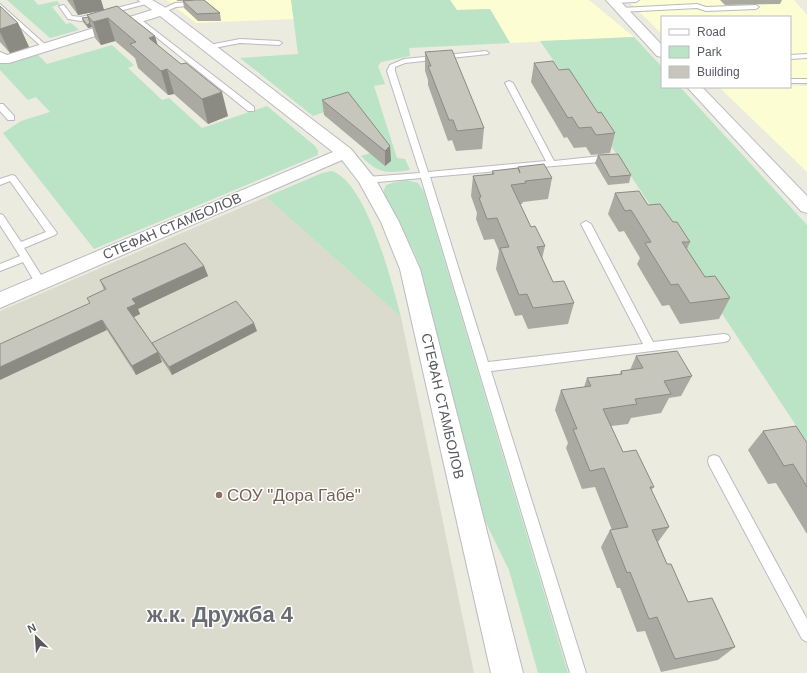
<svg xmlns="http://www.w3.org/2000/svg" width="807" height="673" viewBox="0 0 807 673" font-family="Helvetica,sans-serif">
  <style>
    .commercial { fill: #fcfdd3 }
    .education { fill: #dbdbcd }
    .green { fill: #bbe3c5 }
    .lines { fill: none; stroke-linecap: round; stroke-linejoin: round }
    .service-casing { stroke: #babbc1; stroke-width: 2 }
    .minor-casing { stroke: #babbc1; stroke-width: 2 }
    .secondary-casing { stroke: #bcbdc5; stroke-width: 2 }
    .service { fill: #fff; fill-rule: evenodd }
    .minor { fill: #fff; fill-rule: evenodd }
    .secondary { fill: #fff; fill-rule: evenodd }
    .wall { fill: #aaaaa2 }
    .shaded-wall { fill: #8b8b84 }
    .building { fill: #c6c6bc; stroke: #8b8b84 }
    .education-dot { fill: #8d6e63; stroke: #fff; stroke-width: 1.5 }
    .labels { text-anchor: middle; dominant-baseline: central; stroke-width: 3; stroke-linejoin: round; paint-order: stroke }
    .street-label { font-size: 14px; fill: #585a60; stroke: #fff }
    .near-education-label { font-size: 17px; fill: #785e54; stroke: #fff; text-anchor: start }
    .near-district-label { font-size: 22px; font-weight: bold; fill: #696c72; stroke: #fff }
  </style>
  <rect width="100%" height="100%" fill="#ebebdf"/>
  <g class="commercial">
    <path d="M166,0H291L294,19L196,23Z"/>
    <path d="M450,0H589L634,37L510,43L490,9L456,10Z"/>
    <path d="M627,0H794L807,15V79H790V17H662V34Z"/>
    <path d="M790,85L807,86V172L719,87H790Z"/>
  </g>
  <path class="education" d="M266,197L401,317L474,673H0V311Z"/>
  <g class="green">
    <path d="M7,0H34L38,5L57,1L60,4L52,7L66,24L71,23L79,30L50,38Z"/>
    <path d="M291,0H450L457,10L490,9L510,43L409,48L410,56L381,62L378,66L385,84L374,86L397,158L405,159L410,170C387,174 377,173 361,156L380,150L348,104L313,116L240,58L298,54Z"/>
    <path d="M634,37L662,67V87H680L807,225V442L570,84L540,41Z"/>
    <path d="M112,45L134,65L128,68L162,100L169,98L202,128L267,106L315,146L318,151V155L94,249L3,133L21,121L50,112L36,97L28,100L0,70V63L2,64L37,54L47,64Z"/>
    <path d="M332,171C367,183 392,283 401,317L266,197L322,173Z"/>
    <path d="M407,180L418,183L424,192L568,673H538L509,570L485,521L419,263L399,220L383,193L386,185L395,182Z"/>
  </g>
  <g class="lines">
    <defs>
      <g id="service">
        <path d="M148,0L150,1V3L81,21L68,19L59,6L64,5L72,16L81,17Z"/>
        <path d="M611,0H639L636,2L613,3L611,2Z"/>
        <path d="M199,2L202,4L201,5L176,7L162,13L159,11L175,3Z"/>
        <path d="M0,4L47,46V48H43L0,9Z"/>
        <path d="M697,4L706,7L756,5L759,7L756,9L706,11L697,8L621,12L618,10L621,8Z"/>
        <path d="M135,18H139L254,107V111H248L135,20Z"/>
        <path d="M240,39L279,41L282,43L279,45L240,43L209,49L206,47L209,45Z"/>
        <path d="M486,51L489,53L488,54L405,63L395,67V71L428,172L546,161L505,83L509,81L513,83L554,161L611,155L615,158L611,161L430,177L488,362L643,344L581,224L586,221L591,224L653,342L724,334L728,335L730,338L728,341L724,342L491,371L586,673H570L421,178L367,183L363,180L367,177L420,173L387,71L390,65L404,59Z"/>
        <path d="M807,54V58L790,59V55Z"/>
        <rect x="790" y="79" width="17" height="4"/>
        <path d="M0,104H3L14,116V120H8L0,111Z"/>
        <path d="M12,175L15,176L57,233L55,235L24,248L46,283L45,286H37L23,262L0,271V264L20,256L0,225V214L3,215L21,242L46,232L10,181L0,185V179Z"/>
        <path d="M714,455L719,457L807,619V642L802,639L709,465L708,461L709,457Z"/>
      </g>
      <path id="minor" d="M138,0H152L166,8L351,149L376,180L399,222L420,269L523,673H491L400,269L381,222L359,182L342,160L0,308V292L333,152L160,16L9,63H0V52L7,55L152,10Z"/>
      <g id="secondary">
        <path d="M606,0H619L662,45V57L657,56Z"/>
        <path d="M687,87H702L807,196V213L801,211Z"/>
      </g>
    </defs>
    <use href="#service" class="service-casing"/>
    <use href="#minor" class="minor-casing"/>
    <use href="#secondary" class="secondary-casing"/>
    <use href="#service" class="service"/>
    <use href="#minor" class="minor"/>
    <use href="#secondary" class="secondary"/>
  </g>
  <g class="wall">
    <path d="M67,0H101L104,10L78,15Z"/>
    <path d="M176,0H204L220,13L221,21H198L184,8L183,1H178Z"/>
    <path d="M720,0H782L780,4L725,5Z"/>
    <path d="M0,6L18,23L29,47L10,53L0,42Z"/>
    <path d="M117,6L157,45L228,116L208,124L174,94L168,95L138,68L135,58L115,41L101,45L95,38L92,27L88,28L83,22L82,18L88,17L87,15Z"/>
    <path d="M425,52L484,128L482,149L456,151L452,140L448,141L428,85V80L425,71Z"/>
    <path d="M534,63L559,70L598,113L615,133L610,153L591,155L586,147L574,148L567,137L564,138L531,82Z"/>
    <path d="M322,100L390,146L391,161L385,166L324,115Z"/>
    <path d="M598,155L631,175L629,183L608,185L595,163Z"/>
    <path d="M518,167L552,178L548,199L523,202L522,204H520L531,227L545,246L542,259L553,282L574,303L568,324L528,329L522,315L515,316L496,269L499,251L494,239L484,240L476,219L477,213L471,196L473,176L492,174V171L518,168Z"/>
    <path d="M615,193L648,205L673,222L690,242L687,249L705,277L730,298L719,319L680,324L669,305L662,306L637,264L640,258L624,231L619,232L608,214Z"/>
    <path d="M204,266L208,276L138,309L140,314L134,317L154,346L152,343L257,331L172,375L160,357L162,362L136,375L90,304L87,298L104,290L100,280Z"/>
    <path d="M636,356L692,376L681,396L669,398L661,413L631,418L628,424L611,426L623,452L654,487L651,490L669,527L658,542L667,564L688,602L735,647L718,660L661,672L645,631L637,632L620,588H617L601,547L610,530H612L595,487L582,489L566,448L568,443L555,410L561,390L584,387L587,378L620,374L621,371L630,370Z"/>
    <path d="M763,431L807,443V534L776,483L768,484L748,450Z"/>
  </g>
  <g class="shaded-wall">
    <path d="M73,0H101L104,10L78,15Z"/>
    <path d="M108,18L115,41L101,45L93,22Z"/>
    <path d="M18,23L29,47L10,53L0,32V29Z"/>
    <path d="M90,23L92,27L88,28L87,25Z"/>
    <path d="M155,36L162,60L149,38Z"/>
    <path d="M167,69L174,94L168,95L161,71Z"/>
    <path d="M222,92L228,116L208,124L202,99Z"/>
    <path d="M390,146L391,161L385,166V151Z"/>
    <path d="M204,266L208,276L138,309L140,314L132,318L127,308L132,299Z"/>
    <path d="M102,320L107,330L0,380V367Z"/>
    <path d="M254,323L257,331L172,375L169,367Z"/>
    <path d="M158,352L162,362L136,375L132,366Z"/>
  </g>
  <g class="building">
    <path d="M195,0H204L220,13L197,14L183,1Z"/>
    <path d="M0,6L18,23L0,29Z"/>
    <path d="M117,6L155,36L149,38L181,64L186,63L222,92L202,99L167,69L161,71L130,44L136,42L108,18L93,22L87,15Z"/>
    <path d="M88,17L90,23L87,25L82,18Z"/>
    <path d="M452,50L484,128L457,131L453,120H449L428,66H431L425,52Z"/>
    <path d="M553,61L559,70L569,69L598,113L601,112L615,133L596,135L591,127L579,128L572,117L568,118L534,63Z"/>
    <path d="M348,92L390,146L385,151L322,100Z"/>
    <path d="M618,154L631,175L610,177L598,155Z"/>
    <path d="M544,164L552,178L525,181L526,183L511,185L531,227L535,226L545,246L537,247L553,282L564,281L574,303L533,308L527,294L519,295L500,248L509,247L497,218L487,219L479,198L481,197L473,176L494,174L492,171L518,168L520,173L518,167Z"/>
    <path d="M639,191L648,205L660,204L673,222H677L690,242H682L705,277L715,276L730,298L690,303L678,284L671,285L645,243L651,242L631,210L625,211L615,193Z"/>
    <path d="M185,243L204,266L132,299L136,304L127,308L158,352L132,366L102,320L0,367V344L90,303L87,298L106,289L100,280Z"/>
    <path d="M236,301L254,323L169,367L152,343Z"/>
    <path d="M677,351L692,376L664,381L671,394L635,399L637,404L603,409L623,452L636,450L654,487H650L669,527L652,530L667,564H671L688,602L712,598L735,647L675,659L657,617L649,619L630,572L627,573L610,530L628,527L604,468L590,471L573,429H577L561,390L591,386L587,378L622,374L621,371L643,368L636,356Z"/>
    <path d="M796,426L807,443V487L793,464L784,466L763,431Z"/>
  </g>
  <circle class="education-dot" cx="219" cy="495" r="4"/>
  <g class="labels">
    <g class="street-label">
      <text transform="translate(172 226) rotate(-23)">СТЕФАН СТАМБОЛОВ</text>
      <text transform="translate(443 406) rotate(77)">СТЕФАН СТАМБОЛОВ</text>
    </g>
    <g class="near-education-label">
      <text x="227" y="495">СОУ "Дора Габе"</text>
    </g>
    <g class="near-district-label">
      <text x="220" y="614">ж.к. Дружба 4</text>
    </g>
  </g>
  <rect x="661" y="16" width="130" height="72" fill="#ffffff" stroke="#bcbdbf"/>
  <rect x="669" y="29" width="20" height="6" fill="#ffffff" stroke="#bcbdbf"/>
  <text x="697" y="36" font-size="12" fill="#585a60">Road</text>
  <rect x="669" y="46" width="20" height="12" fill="#bbe3c5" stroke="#bcbdbf"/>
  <text x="697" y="56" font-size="12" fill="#585a60">Park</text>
  <rect x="669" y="66" width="20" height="12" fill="#c6c6bc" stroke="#bcbdbf"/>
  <text x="697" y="76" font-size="12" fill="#585a60">Building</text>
  <g transform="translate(36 637) rotate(335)" stroke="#ffffff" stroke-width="3" paint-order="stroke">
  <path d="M0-3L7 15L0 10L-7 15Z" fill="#585a60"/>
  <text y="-6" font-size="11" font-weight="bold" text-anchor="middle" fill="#585a60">N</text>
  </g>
</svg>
